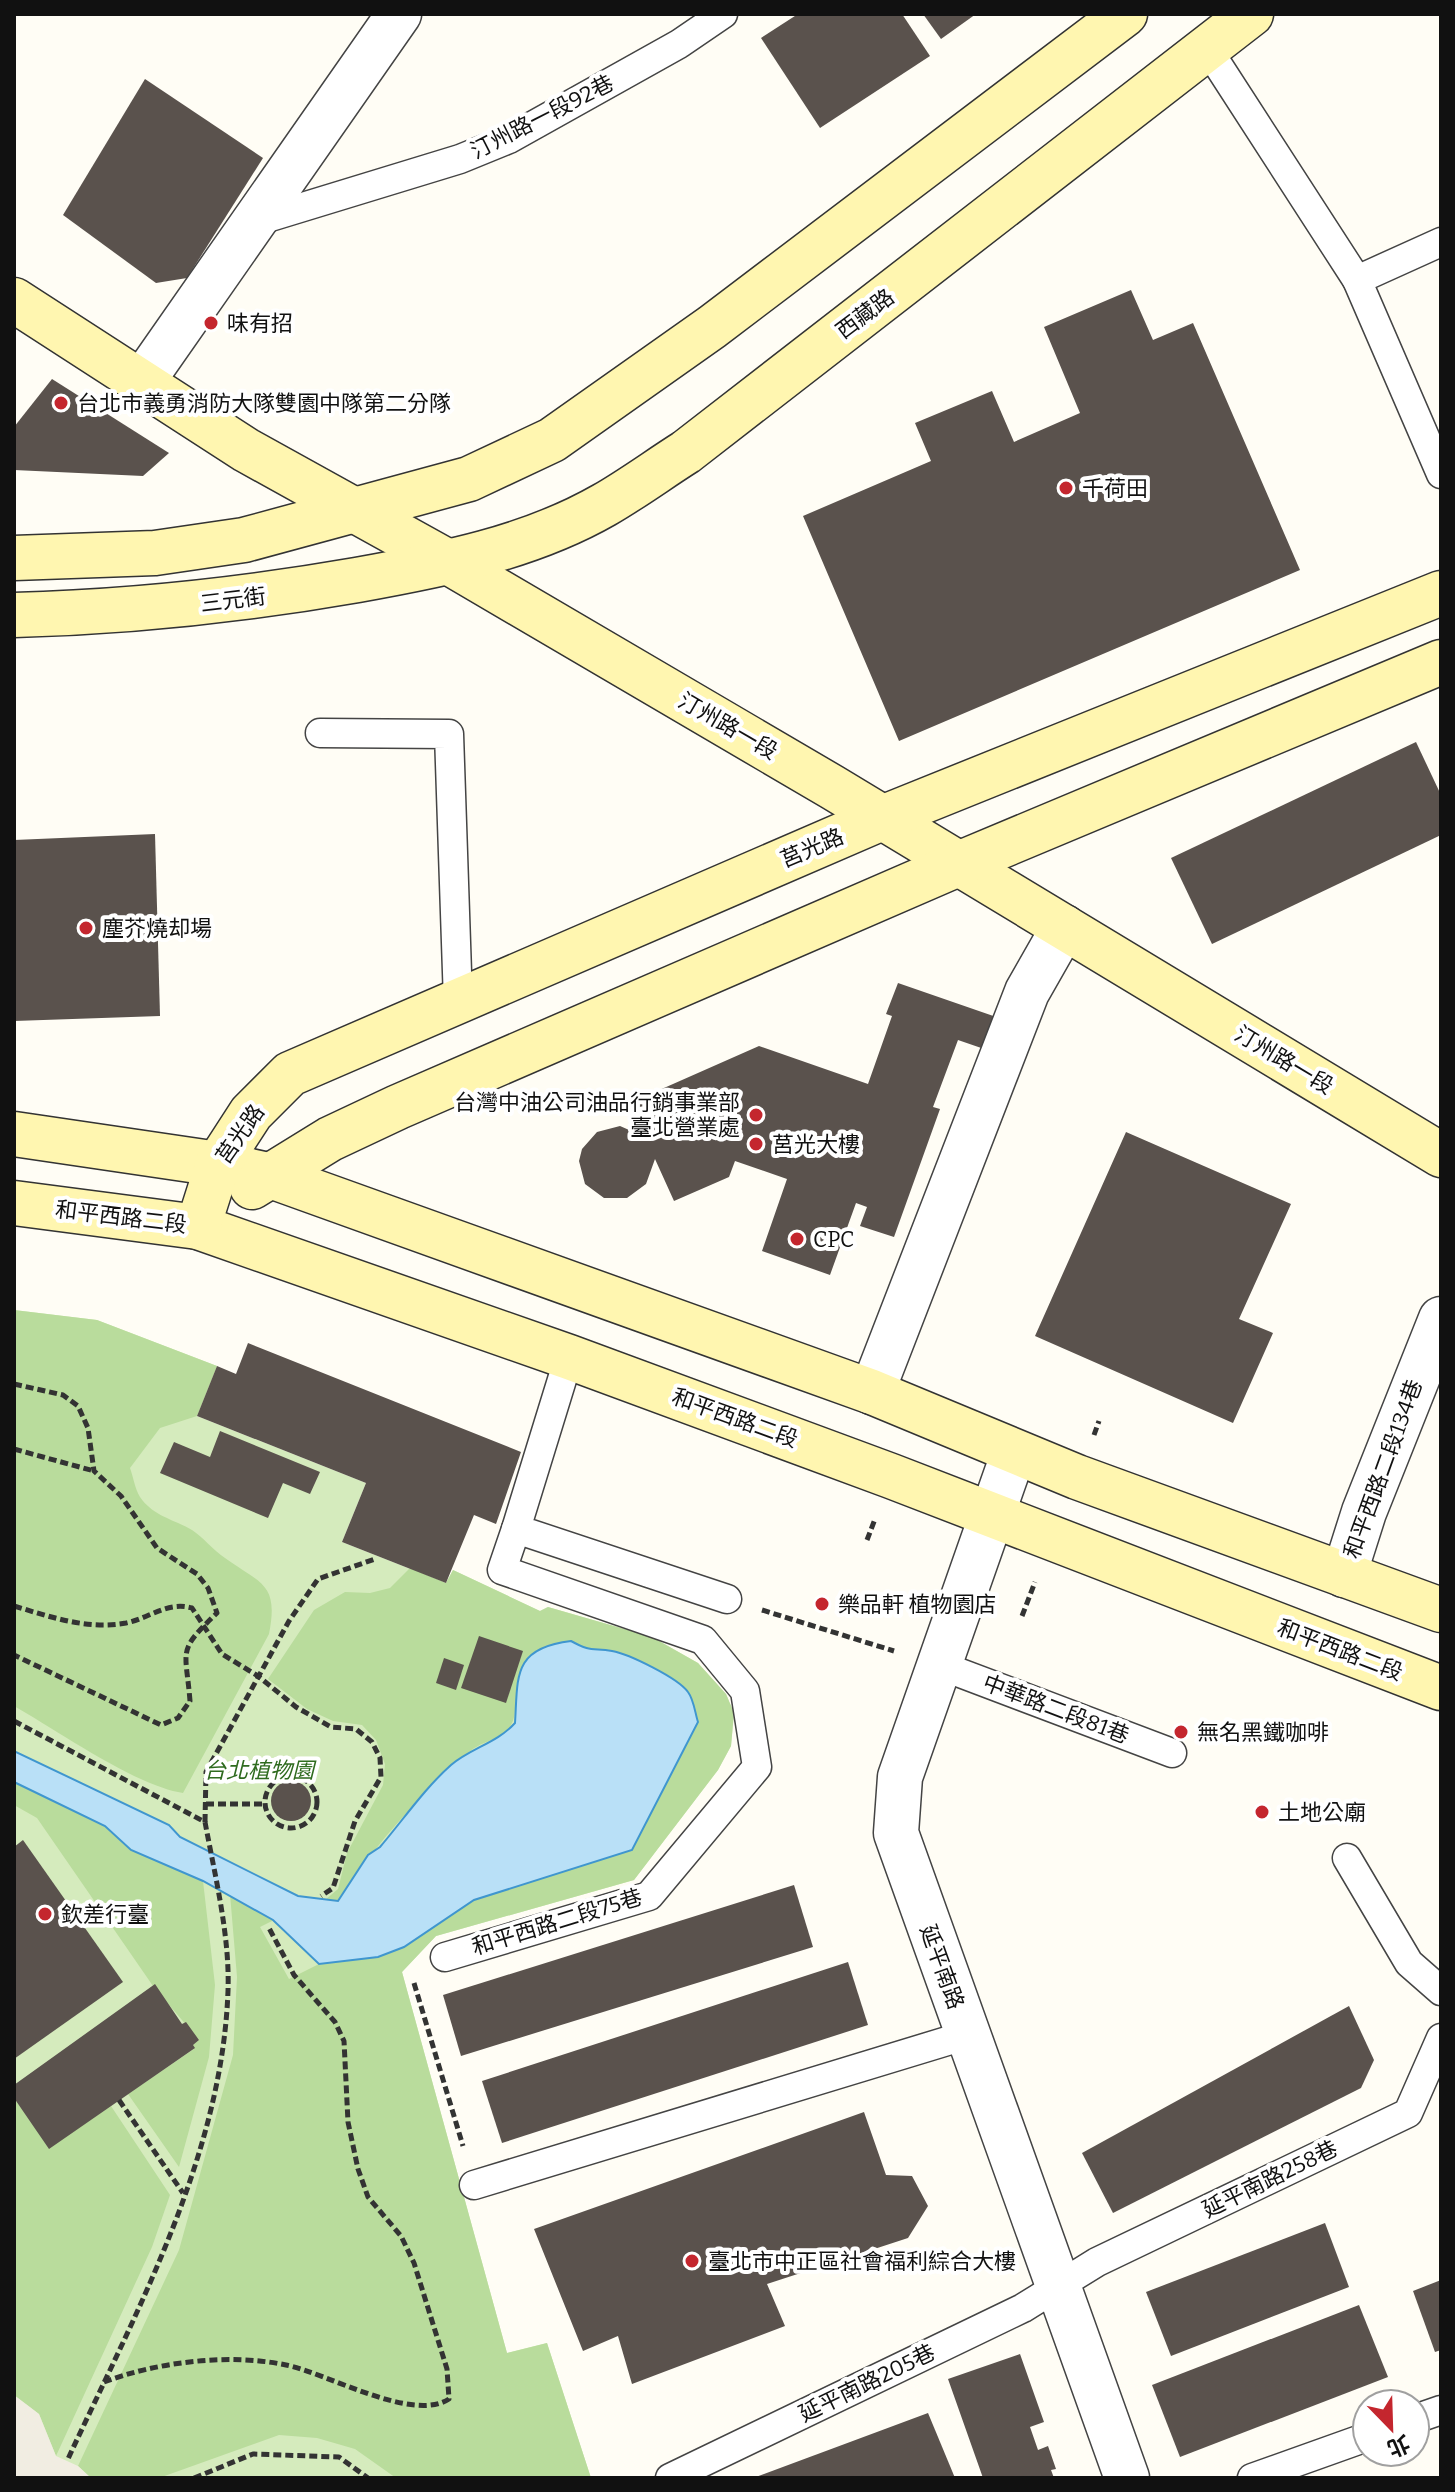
<svg xmlns="http://www.w3.org/2000/svg" width="1455" height="2492" viewBox="0 0 1455 2492" font-family="Bitter,'Noto Sans TC',serif">
  <style>
    .green { fill: #d5ebbd }
    .forest { fill: #b9dc9c }
    .plaza { fill: #f1ede2 }
    .water { fill: #b9e0f7; stroke: #3f96cf; stroke-width: 2 }
    .building { fill: #5a524d }
    .lines { fill: none; stroke-linecap: round; stroke-linejoin: round }
    .lane-casing { stroke: #444; stroke-width: 31 }
    .street-casing { stroke: #444; stroke-width: 47 }
    .secondary-casing { stroke: #333; stroke-width: 47 }
    .path { stroke: #333; stroke-width: 5; stroke-dasharray: 8 4; stroke-linecap: butt }
    .lane { stroke: #fff; stroke-width: 28 }
    .street { stroke: #fff; stroke-width: 44 }
    .secondary { stroke: #fff6b0; stroke-width: 44 }
    .poi-dot { fill: #c4262e; stroke: #fff; stroke-width: 3 }
    .labels { text-anchor: middle; dominant-baseline: central; stroke-width: 8; stroke-linejoin: round; paint-order: stroke }
    .street-label { font-size: 22px; fill: #111; stroke: #fff }
    .poi-label { font-size: 22px; fill: #111; stroke: #fff; text-anchor: start }
    .park-label { font-size: 22px; font-style: italic; fill: #2f6b1f; stroke: #fff }
  </style>
  <rect width="100%" height="100%" fill="#fffdf5"/>
  <path class="green" d="M14,1310L97,1320L217,1366L197,1416L366,1483L342,1542L446,1583L453,1570L540,1611L548,1607L652,1637L698,1663L726,1694L734,1713L731,1746L718,1770L634,1880L436,1936L402,1972L507,2353L547,2343L591,2478H14Z"/>
  <g class="forest">
    <path d="M14,1310L97,1320L217,1366L197,1416L160,1428L130,1468C133,1476 135,1489 140,1497C153,1516 173,1519 192,1530C203,1537 213,1550 225,1558C261,1584 279,1583 269,1634L183,1793C136,1786 58,1731 14,1706Z"/>
    <path d="M410,1568L446,1583L453,1570L540,1611L548,1607L652,1637L698,1663L726,1694L734,1713L731,1746L718,1770L634,1880L436,1936L402,1972L507,2353L547,2343L591,2478H396L355,2449L317,2438L279,2435L159,2478H91L78,2466L179,2250L233,2055L237,1977L230,1894L274,1920L260,1927L289,1979L319,1964L378,1957L404,1947L473,1900L509,1886L698,1722L688,1692L613,1651L592,1652L570,1641L515,1709C514,1740 488,1736 469,1752C419,1795 373,1847 338,1902L325,1900L338,1889L347,1853L383,1785L385,1764L376,1740L362,1725L333,1721L307,1709L268,1679L314,1610L345,1592L370,1593L390,1588Z"/>
    <path d="M14,1782L105,1826L131,1850L203,1881L215,1985L209,2057L179,2167L128,2094L194,2049L193,2045L199,2040L153,1986L37,1818L14,1805Z"/>
    <path d="M14,2098L49,2148L111,2106L170,2195L152,2247L56,2456L39,2414L14,2395Z"/>
  </g>
  <path class="plaza" d="M14,2395L39,2414L56,2456L78,2466L91,2478H14Z"/>
  <path class="water" d="M571,1641C591,1652 591,1648 612,1651C629,1654 678,1678 688,1692C694,1700 695,1713 698,1722L632,1850L474,1900L404,1947L378,1957L319,1964L273,1920L203,1881L131,1850L105,1826L14,1782V1751L169,1825L180,1837L298,1896L338,1901L368,1855L380,1847C403,1820 425,1788 451,1765C471,1748 497,1743 515,1723C518,1677 512,1648 571,1641Z"/>
  <g class="building">
    <path d="M798,14H902L930,56L820,128L761,38Z"/>
    <path d="M923,14H976L941,39Z"/>
    <path d="M145,79L263,158L187,278L156,283L63,215Z"/>
    <path d="M1131,290L1153,340L1193,323L1300,570L899,741L803,516L931,461L915,423L992,391L1014,442L1080,413L1044,327Z"/>
    <path d="M52,379L169,453L143,476L14,470V427Z"/>
    <path d="M1416,742L1441,795V835L1212,944L1171,858Z"/>
    <path d="M155,834L160,1016L14,1021V840Z"/>
    <path d="M898,983L1002,1019L990,1051L958,1040L933,1107L940,1109L894,1237L860,1226L867,1207L856,1203L830,1275L762,1251L787,1179L735,1161L729,1177L674,1201L655,1159L646,1184L627,1198H604L585,1184L579,1161L582,1149L597,1132L620,1126L645,1137L630,1103L759,1046L868,1084L892,1016L886,1014Z"/>
    <path d="M1126,1132L1291,1204L1239,1319L1273,1333L1233,1423L1035,1336Z"/>
    <path d="M248,1343L521,1452L496,1524L474,1515L446,1583L342,1542L366,1483L197,1416L217,1366L236,1374Z"/>
    <path d="M220,1431L320,1472L310,1494L283,1483L268,1518L160,1473L174,1442L210,1457Z"/>
    <path d="M479,1636L523,1651L506,1703L461,1688Z"/>
    <path d="M444,1658L464,1665L456,1690L436,1683Z"/>
    <circle cx="291" cy="1801" r="20"/>
    <path d="M23,1840L123,1982L14,2059V1847Z"/>
    <path d="M794,1885L813,1947L461,2056L443,1995Z"/>
    <path d="M848,1962L868,2025L502,2143L482,2081Z"/>
    <path d="M155,1984L182,2024L186,2022L199,2040L193,2045L195,2048L49,2149L14,2098V2085Z"/>
    <path d="M1349,2006L1374,2060L1361,2088L1113,2213L1082,2153Z"/>
    <path d="M864,2112L886,2175L912,2176L928,2206L908,2238L767,2284L785,2326L632,2384L618,2336L583,2351L534,2229Z"/>
    <path d="M1325,2223L1349,2287L1171,2356L1146,2292Z"/>
    <path d="M1441,2280V2350L1435,2352L1413,2291Z"/>
    <path d="M1359,2305L1388,2377L1180,2457L1152,2385Z"/>
    <path d="M1020,2354L1044,2422L1030,2427L1038,2450L1048,2446L1056,2469L1051,2470L1054,2478H983L948,2379Z"/>
    <path d="M928,2413L955,2478H753Z"/>
  </g>
  <g class="lines">
    <defs>
      <g id="lane">
        <path d="M1207,48L1357,280L1441,474"/>
        <path d="M257,221L460,159L509,139L679,44L723,14"/>
        <path d="M1357,280L1441,242"/>
        <path d="M320,733L449,734L458,1002"/>
        <path d="M569,1357L516,1529L727,1599"/>
        <path d="M939,1665L1172,1753"/>
        <path d="M1347,1858L1409,1963L1441,1991"/>
        <path d="M445,1957L649,1896L757,1767L745,1691L703,1640L502,1570L516,1529"/>
        <path d="M474,2185L967,2035"/>
        <path d="M1415,2419L1441,2410"/>
        <path d="M670,2478L1023,2308L1097,2262L1408,2113L1441,2038"/>
        <path d="M1252,2478L1367,2437"/>
      </g>
      <g id="street">
        <path d="M142,382L399,14"/>
        <path d="M872,1392L1027,992L1064,927"/>
        <path d="M1014,1452L900,1777L896,1833L1127,2478"/>
        <path d="M1344,1575L1364,1512L1441,1319"/>
      </g>
      <g id="secondary">
        <path d="M14,300L246,450L450,563L832,787L1441,1155"/>
        <path d="M14,558L155,553L244,540L469,479L552,440L712,327L1125,14"/>
        <path d="M14,615C130,612 242,600 357,580C441,565 529,548 604,505C632,489 659,469 686,452L1251,14"/>
        <path d="M14,1134L218,1164L268,1175L872,1392L1077,1477L1441,1610"/>
        <path d="M252,1187L330,1139L398,1107L956,865L1441,662"/>
        <path d="M14,1203L198,1227L569,1357L891,1476L1441,1688"/>
        <path d="M198,1227L218,1164L251,1113L290,1074L882,818L1441,593"/>
      </g>
    </defs>
    <use href="#lane" class="lane-casing"/>
    <use href="#street" class="street-casing"/>
    <use href="#secondary" class="secondary-casing"/>
    <g class="path">
      <path d="M14,1384L63,1395L78,1406L88,1428L94,1471L121,1496L157,1548L197,1574L208,1588L217,1613C176,1652 186,1649 190,1701L178,1718L161,1725L14,1655"/>
      <path d="M1094,1435L1099,1421"/>
      <path d="M14,1449L94,1471"/>
      <path d="M867,1540L875,1519"/>
      <path d="M14,1606C51,1617 87,1630 126,1623C150,1618 167,1601 192,1608L222,1654L258,1676L296,1707L331,1727L356,1729L372,1742L380,1758L381,1777L355,1821L333,1888L321,1896"/>
      <path d="M762,1610L894,1651"/>
      <path d="M1022,1616L1035,1582"/>
      <path d="M14,1721L205,1822C215,1876 230,1936 228,1991C222,2157 135,2314 67,2461"/>
      <circle cx="291" cy="1802" r="26"/>
      <path d="M206,1804H265"/>
      <path d="M205,1822L206,1772L289,1621L318,1579L375,1559"/>
      <path d="M414,1983L463,2146"/>
      <path d="M119,2100L183,2193"/>
      <path d="M104,2382C157,2362 229,2353 286,2365C327,2373 412,2423 449,2399L447,2369L414,2263L401,2236L368,2197L358,2169L348,2122L344,2041L335,2022L294,1975L269,1928"/>
      <path d="M194,2478L253,2454L339,2457L368,2478"/>
    </g>
    <use href="#lane" class="lane"/>
    <use href="#street" class="street"/>
    <use href="#secondary" class="secondary"/>
  </g>
  <g class="poi-dot">
    <circle cx="211" cy="323" r="8"/>
    <circle cx="61" cy="403" r="8"/>
    <circle cx="1066" cy="488" r="8"/>
    <circle cx="86" cy="928" r="8"/>
    <circle cx="756" cy="1115" r="8"/>
    <circle cx="756" cy="1144" r="8"/>
    <circle cx="797" cy="1239" r="8"/>
    <circle cx="822" cy="1604" r="8"/>
    <circle cx="1181" cy="1732" r="8"/>
    <circle cx="1262" cy="1812" r="8"/>
    <circle cx="45" cy="1914" r="8"/>
    <circle cx="692" cy="2261" r="8"/>
  </g>
  <g class="labels">
    <g class="street-label">
      <text transform="translate(542 117) rotate(-27)">汀州路一段92巷</text>
      <text transform="translate(865 314) rotate(-37)">西藏路</text>
      <text transform="translate(233 600) rotate(-7)">三元街</text>
      <text transform="translate(728 726) rotate(30)">汀州路一段</text>
      <text transform="translate(812 848) rotate(-23)">莒光路</text>
      <text transform="translate(1284 1060) rotate(31)">汀州路一段</text>
      <text transform="translate(240 1134) rotate(-55)">莒光路</text>
      <text transform="translate(121 1217) rotate(7)">和平西路二段</text>
      <text transform="translate(735 1418) rotate(20)">和平西路二段</text>
      <text transform="translate(1383 1469) rotate(-70)">和平西路二段134巷</text>
      <text transform="translate(1340 1650) rotate(21)">和平西路二段</text>
      <text transform="translate(1056 1709) rotate(21)">中華路二段81巷</text>
      <text transform="translate(557 1922) rotate(-17)">和平西路二段75巷</text>
      <text transform="translate(942 1967) rotate(70)">延平南路</text>
      <text transform="translate(1270 2179) rotate(-26)">延平南路258巷</text>
      <text transform="translate(867 2383) rotate(-26)">延平南路205巷</text>
    </g>
    <g class="poi-label">
      <text x="227" y="323">味有招</text>
      <text x="77" y="403">台北市義勇消防大隊雙園中隊第二分隊</text>
      <text x="1082" y="488">千荷田</text>
      <text x="102" y="928">塵芥燒却場</text>
      <text x="740" y="1102" text-anchor="end">台灣中油公司油品行銷事業部<tspan x="740" dy="25">臺北營業處</tspan></text>
      <text x="772" y="1144">莒光大樓</text>
      <text x="813" y="1239">CPC</text>
      <text x="838" y="1604">樂品軒 植物園店</text>
      <text x="1197" y="1732">無名黑鐵咖啡</text>
      <text x="1278" y="1812">土地公廟</text>
      <text x="61" y="1914">欽差行臺</text>
      <text x="708" y="2261">臺北市中正區社會福利綜合大樓</text>
    </g>
    <g class="park-label">
      <text x="259" y="1770">台北植物園</text>
    </g>
  </g>
  <rect width="1455" height="2492" fill="none" stroke="#111111" stroke-width="32"/>
  <g transform="translate(1391 2428) rotate(157)"><circle r="38" fill="#ffffff" stroke="#a0a0a0" stroke-width="2"/>
  <path d="M0-6L14 30L0 20L-14 30Z" fill="#c4262e"/>
  <text y="-12" font-size="22" font-weight="bold" text-anchor="middle" fill="#111111">北</text>
  </g>
</svg>
